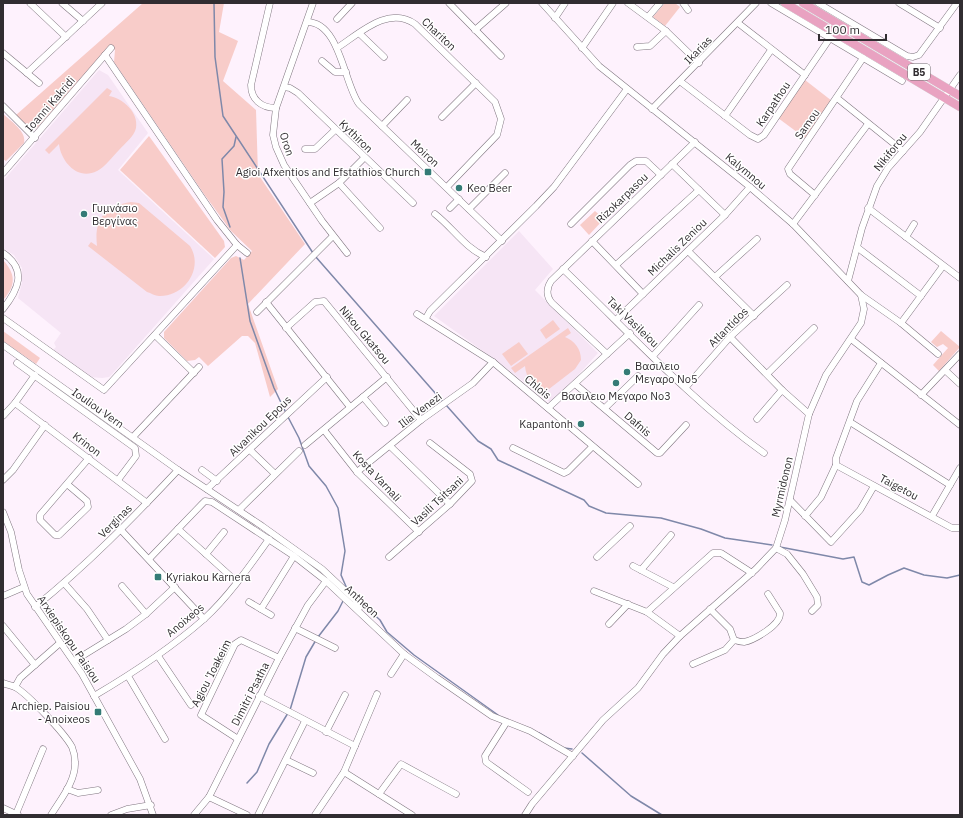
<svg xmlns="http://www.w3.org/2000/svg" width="963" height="818" viewBox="0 0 963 818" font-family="'IBM Plex Sans',sans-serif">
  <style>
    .built { fill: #f6e5f5 }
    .green { fill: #f8ccc9 }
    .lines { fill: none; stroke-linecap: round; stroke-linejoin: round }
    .stream { stroke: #7f88a9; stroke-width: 1.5 }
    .minor-casing { stroke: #817781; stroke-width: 7 }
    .major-casing { stroke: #d6d5d6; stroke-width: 9 }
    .minor { stroke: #fff; stroke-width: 6 }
    .major { stroke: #e9a2c1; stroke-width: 8 }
    .poi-dot { fill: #347b76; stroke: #fff; stroke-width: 1.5 }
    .labels { text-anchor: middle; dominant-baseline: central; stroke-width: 3; stroke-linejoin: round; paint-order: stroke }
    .shield { fill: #fff; stroke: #6f6c6f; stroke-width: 1 }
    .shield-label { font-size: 10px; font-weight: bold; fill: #312d31 }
    .street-label { font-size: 11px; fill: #312d31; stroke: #fff }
    .poi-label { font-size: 11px; fill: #312d31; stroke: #fff; text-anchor: start }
  </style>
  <rect width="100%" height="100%" fill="#fef2fd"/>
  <g class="built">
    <path d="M99,70L108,75L148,133L118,170L214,259L114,372L109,377L102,378L90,377L53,350L56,347L54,343L61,333L18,298L22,283V268L14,255L3,248V181Z"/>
    <path d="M519,231L553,269L535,290L598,353L552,404L501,364L434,316Z"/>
  </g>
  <g class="green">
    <path d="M143,3H224L219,32L238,41L223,81L256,110L258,174L305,244L248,304L278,389L270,397L255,343L248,336H242L208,366L199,357L195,360L187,361L164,338V332L231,258L236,256L244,260L252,251L231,231L204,194L114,62L115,50L110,46L36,129L30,128L16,115Z"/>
    <path d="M665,3H675L680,7L665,26L653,17Z"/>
    <path d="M805,80L832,101L805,138L778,118Z"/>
    <path d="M107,88L112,91L109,96C122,98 139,112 136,128C134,137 125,143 119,150C113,156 105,167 97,171C78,181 61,162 59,144L49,154L45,150Z"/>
    <path d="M3,114C11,121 27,132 24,143L6,161L3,159Z"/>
    <path d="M149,136L224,241L225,247L215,258L120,170Z"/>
    <path d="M131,202L139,203L190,246C204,268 185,297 159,296C155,296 151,293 147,292L88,246L91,242L97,246C94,220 104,206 131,202Z"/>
    <path d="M595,211L604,219L589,235L580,225Z"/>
    <path d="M3,260C16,274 16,286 3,300Z"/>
    <path d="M553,320L560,329L546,339L540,330Z"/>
    <path d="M568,328L571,333L565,337C575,341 581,349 581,360L575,369L549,389L544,390C532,385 526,378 525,366L515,373L511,368Z"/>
    <path d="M3,331L40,358L36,364L3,341Z"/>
    <path d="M941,331L960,347L939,371L933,365L948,348L943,344L937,347L931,342Z"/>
    <path d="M519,342L528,354L511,366L502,354Z"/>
  </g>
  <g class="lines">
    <g class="stream">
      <path d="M214,3L215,57L223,116L313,253"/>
      <path d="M230,227L223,207L224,192L222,159L234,146L236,137"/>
      <path d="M315,256L443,402"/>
      <path d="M240,258L250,321L274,388L286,413"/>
      <path d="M446,405L478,441L491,449L498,460L584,500L589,506L606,513L661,518L701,529L725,538L772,545"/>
      <path d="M288,417L299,438L309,466L326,486L338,508L345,551L341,575L348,591"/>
      <path d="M780,547L843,559L854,557L862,582L869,585L888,575L904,568L924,575L947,578L960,575"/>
      <path d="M359,597L369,610L380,620L387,632L414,655L498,715"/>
      <path d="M318,637L338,611L344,599"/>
      <path d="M290,710L306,657L316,640"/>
      <path d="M539,733L551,740"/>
      <path d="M564,748L572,749"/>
      <path d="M582,753L631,796L662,815"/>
      <path d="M247,783L257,772L269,744L288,713"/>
    </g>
    <defs>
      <g id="minor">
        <path d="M30,3L66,37"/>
        <path d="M62,3L83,21"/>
        <path d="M270,3L251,85C251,99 261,108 276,108"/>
        <path d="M313,3L276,108L273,135L276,147L284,165L322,221L347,253"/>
        <path d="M449,3L501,56"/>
        <path d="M542,3L599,66L750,187L793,224L861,295L901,323L938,354"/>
        <path d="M628,3L666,31L699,63"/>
        <path d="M683,3L688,10"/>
        <path d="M771,3L902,81"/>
        <path d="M818,3L907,56L913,57L919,55L957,3"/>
        <path d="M899,3L940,28"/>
        <path d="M648,17L660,3"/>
        <path d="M555,18L565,3"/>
        <path d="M337,19L352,3"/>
        <path d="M307,22C340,22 344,84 359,104L502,241"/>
        <path d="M738,23L805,75"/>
        <path d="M475,30L506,3"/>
        <path d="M360,34L384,57"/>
        <path d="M637,47L650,46L666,31"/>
        <path d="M337,48C359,34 388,5 415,24L495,102L501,119L497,135L447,187"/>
        <path d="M582,48L613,3"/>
        <path d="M3,53L39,83"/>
        <path d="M105,55L217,220L237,245L247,253"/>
        <path d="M322,61L335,72H346"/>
        <path d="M27,73L102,3"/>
        <path d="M681,82L750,135L758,139L764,135L830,38"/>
        <path d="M284,87L290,88L298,93L413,203"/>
        <path d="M837,98L903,151"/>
        <path d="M3,106L35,138"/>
        <path d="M652,109L756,3"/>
        <path d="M725,116L771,50"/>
        <path d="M442,117L476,83"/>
        <path d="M382,126L407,100"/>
        <path d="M305,149H315L335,130"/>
        <path d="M672,164L725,215"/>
        <path d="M3,173L111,48"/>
        <path d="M339,183L380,228"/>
        <path d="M815,195L790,174L788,169L863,58"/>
        <path d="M310,203L339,183L364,158"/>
        <path d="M450,208L459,199"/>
        <path d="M868,208L960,278"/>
        <path d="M469,209L505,173"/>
        <path d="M435,214C453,228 465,248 486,257"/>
        <path d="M571,224L630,165L636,161H646L661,175"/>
        <path d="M793,224L868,124"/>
        <path d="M906,237L914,224"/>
        <path d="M592,241L643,294"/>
        <path d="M858,248L921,296"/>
        <path d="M688,251L754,316"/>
        <path d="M3,253C28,270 18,290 3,309"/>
        <path d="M616,265L699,190"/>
        <path d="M563,269C628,331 691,401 764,453"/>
        <path d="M715,277L757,239"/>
        <path d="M848,281L862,228L877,186L888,168L920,132L960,75"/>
        <path d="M266,302L350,407"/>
        <path d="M257,312L333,236"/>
        <path d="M417,314L493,362L638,484"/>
        <path d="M3,318L104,390L237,245"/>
        <path d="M426,318L430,311L536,206L554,187L627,89"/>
        <path d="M616,320L725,215L750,187"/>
        <path d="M901,323L943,266"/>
        <path d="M286,328L315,302L324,301L421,420"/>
        <path d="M155,335L194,373"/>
        <path d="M730,337L782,390L809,414"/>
        <path d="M851,339L960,425"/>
        <path d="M3,345L178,470L262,526L322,569L355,600L359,608"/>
        <path d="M607,354L552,303C546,296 546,289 551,281L695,142"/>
        <path d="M653,356L699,305"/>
        <path d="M17,363L135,448L136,456L118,480"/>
        <path d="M881,363L857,401L836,458V465L952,528H960"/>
        <path d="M946,371L960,384"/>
        <path d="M767,374L814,328"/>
        <path d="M575,384L657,453H660L686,425"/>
        <path d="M686,387L730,337L787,285"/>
        <path d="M921,395L960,354"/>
        <path d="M363,397L385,423"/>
        <path d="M15,403L147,503"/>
        <path d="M548,408L630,333"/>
        <path d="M605,408L638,376"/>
        <path d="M3,416L15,403L35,375"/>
        <path d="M757,419L782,390"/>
        <path d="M850,422L950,485"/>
        <path d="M324,430L357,472L419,532"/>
        <path d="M133,437L199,367"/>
        <path d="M305,445L387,377"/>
        <path d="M390,446L450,504"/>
        <path d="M513,448L564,473L568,471L592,447"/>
        <path d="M250,450L275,474"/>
        <path d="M202,470L217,481"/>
        <path d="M357,472L421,420L473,383L493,362"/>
        <path d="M3,480L13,470L45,425"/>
        <path d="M67,484L87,501L88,507L59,535H55L40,520V515L89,458"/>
        <path d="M207,489L327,377"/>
        <path d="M790,500L831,542L860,510L874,486"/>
        <path d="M239,510L299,451"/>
        <path d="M3,512L11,532L19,570L27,594L82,674L140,779L153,815"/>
        <path d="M805,516L821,497L836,465"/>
        <path d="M932,516L960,468"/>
        <path d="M178,529L237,582"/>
        <path d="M121,530L204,619"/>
        <path d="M776,548L787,554L803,574L817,597L818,605L812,611"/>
        <path d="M206,554L224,532"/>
        <path d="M389,557L450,504L472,481L470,474L430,443"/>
        <path d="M597,557L630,526"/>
        <path d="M149,559L202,504L205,501L212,502L294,556L326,581L404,654L437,678L492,716L530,731L573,756"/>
        <path d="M633,566L673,587"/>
        <path d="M641,570L671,535"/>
        <path d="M64,583L87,609L108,640"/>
        <path d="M122,586L146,614"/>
        <path d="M594,591L647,612L680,636"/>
        <path d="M3,596L24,587"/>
        <path d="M249,602L271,615"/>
        <path d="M35,607C87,565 133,518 178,470"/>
        <path d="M261,609L294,556"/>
        <path d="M710,609L730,629L734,640"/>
        <path d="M647,612L713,553H721L752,573"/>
        <path d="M609,624L628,604"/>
        <path d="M3,626L35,665"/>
        <path d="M295,628L335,648"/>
        <path d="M158,656L191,705"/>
        <path d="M74,661L126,629L146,614L175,587"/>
        <path d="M693,664L725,650L734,640C737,641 740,642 744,642C754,640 781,625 780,613L768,594"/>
        <path d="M391,674L404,654"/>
        <path d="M128,676L165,739"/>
        <path d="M3,683C7,685 11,685 15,687C28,694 65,734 72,747C74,752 75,757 75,762C76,781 60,800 51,815"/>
        <path d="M15,687L20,678L60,643"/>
        <path d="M94,696C133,673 170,649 204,619C229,596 249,567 269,539"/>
        <path d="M259,696L355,746"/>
        <path d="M506,723L485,756L486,762L528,792"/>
        <path d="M326,732L345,695"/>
        <path d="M238,739L201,715L235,644L241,640L279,658"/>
        <path d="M286,760L313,773"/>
        <path d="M344,772L412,815"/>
        <path d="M67,789L78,793L98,790"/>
        <path d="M379,794L401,764L456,794"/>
        <path d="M209,797L247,815"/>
        <path d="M3,808L18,815"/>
        <path d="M16,814L43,749"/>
        <path d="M111,815L127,809L151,805"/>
        <path d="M194,815L209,797L279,658L308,605L326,581"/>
        <path d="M258,815L305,721"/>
        <path d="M315,815L344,772L377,694"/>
        <path d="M525,815L532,804L603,720L638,688L663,654L680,636L756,569L776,548L785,520L809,414L826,375L861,323L864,309L861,295"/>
      </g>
      <g id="major">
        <path d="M785,3L960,107"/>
        <path d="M803,3L960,96"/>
      </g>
    </defs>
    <use href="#minor" class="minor-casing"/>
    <use href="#major" class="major-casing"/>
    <use href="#minor" class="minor"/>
    <use href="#major" class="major"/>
  </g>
  <g class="poi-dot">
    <rect x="424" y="168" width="8" height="8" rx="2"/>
    <circle cx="459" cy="188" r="4"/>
    <circle cx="84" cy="214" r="4"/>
    <circle cx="627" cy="372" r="4"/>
    <circle cx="616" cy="383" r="4"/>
    <circle cx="581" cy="424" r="4"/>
    <rect x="154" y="573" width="8" height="8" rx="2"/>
    <rect x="94" y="708" width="8" height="8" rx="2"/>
  </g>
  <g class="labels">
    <rect class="shield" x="908" y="64" width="22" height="16" rx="3"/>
    <g class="shield-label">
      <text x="919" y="72">B5</text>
    </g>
    <g class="street-label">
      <text transform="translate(439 34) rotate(43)">Chariton</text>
      <text transform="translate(698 50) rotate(-46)">Ikarias</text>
      <text transform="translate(50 104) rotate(-49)">Ioanni Kakridi</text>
      <text transform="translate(773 104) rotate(-56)">Karpathou</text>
      <text transform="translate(807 124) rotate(-55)">Samou</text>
      <text transform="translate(356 136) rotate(44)">Kythiron</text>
      <text transform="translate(287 144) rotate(72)">Oron</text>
      <text transform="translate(890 152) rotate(-51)">Nikiforou</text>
      <text transform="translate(425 153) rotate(43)">Moiron</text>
      <text transform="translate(746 171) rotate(40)">Kalymnou</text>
      <text transform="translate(622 198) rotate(-44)">Rizokarpasou</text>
      <text transform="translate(677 247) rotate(-44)">Michalis Zeniou</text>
      <text transform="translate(633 322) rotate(44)">Taki Vasileiou</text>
      <text transform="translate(728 327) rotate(-45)">Atlantidos</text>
      <text transform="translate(365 335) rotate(50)">Nikou Gkatsou</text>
      <text transform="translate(538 387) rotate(40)">Chlois</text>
      <text transform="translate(98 408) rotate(35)">Iouliou Vern</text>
      <text transform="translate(420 410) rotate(-37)">Ilia Venezi</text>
      <text transform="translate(638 424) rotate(41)">Dafnis</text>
      <text transform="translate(260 426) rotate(-44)">Alvanikou Epous</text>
      <text transform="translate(87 444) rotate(37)">Krinon</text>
      <text transform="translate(377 476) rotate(47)">Kosta Varnali</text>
      <text transform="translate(782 487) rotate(-77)">Myrmidonon</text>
      <text transform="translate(899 487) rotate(28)">Taigetou</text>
      <text transform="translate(437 501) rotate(-43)">Vasili Tsitsani</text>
      <text transform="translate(115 521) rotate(-45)">Verginas</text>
      <text transform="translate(362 601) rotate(43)">Antheon</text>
      <text transform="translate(185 620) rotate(-40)">Anoixeos</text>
      <text transform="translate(69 639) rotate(56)">Arxiepiskopu Paisiou</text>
      <text transform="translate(211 673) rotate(-63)">Agiou 'Ioakeim</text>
      <text transform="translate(250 694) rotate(-63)">Dimitri Psatha</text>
    </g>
    <g class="poi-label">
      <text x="420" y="172" text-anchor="end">Agioi Afxentios and Efstathios Church</text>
      <text x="467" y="188">Keo Beer</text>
      <text x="92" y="208">Γυμνάσιο<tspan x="92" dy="13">Βεργίνας</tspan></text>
      <text x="635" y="366">Βασιλειο<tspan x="635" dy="13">Μεγαρο Νο5</tspan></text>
      <text x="616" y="396" text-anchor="middle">Βασιλειο Μεγαρο Νο3</text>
      <text x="573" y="424" text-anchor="end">Kapantonh</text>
      <text x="166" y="577">Kyriakou Karnera</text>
      <text x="90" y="706" text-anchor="end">Archiep. Paisiou<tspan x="90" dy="13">- Anoixeos</tspan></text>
    </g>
  </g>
  <rect width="963" height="818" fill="none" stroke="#312d31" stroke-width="8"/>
  <path d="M819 34v6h67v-6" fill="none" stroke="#312d31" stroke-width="2"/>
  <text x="825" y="34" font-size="12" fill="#312d31" stroke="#ffffff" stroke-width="3" paint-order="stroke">100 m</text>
</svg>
